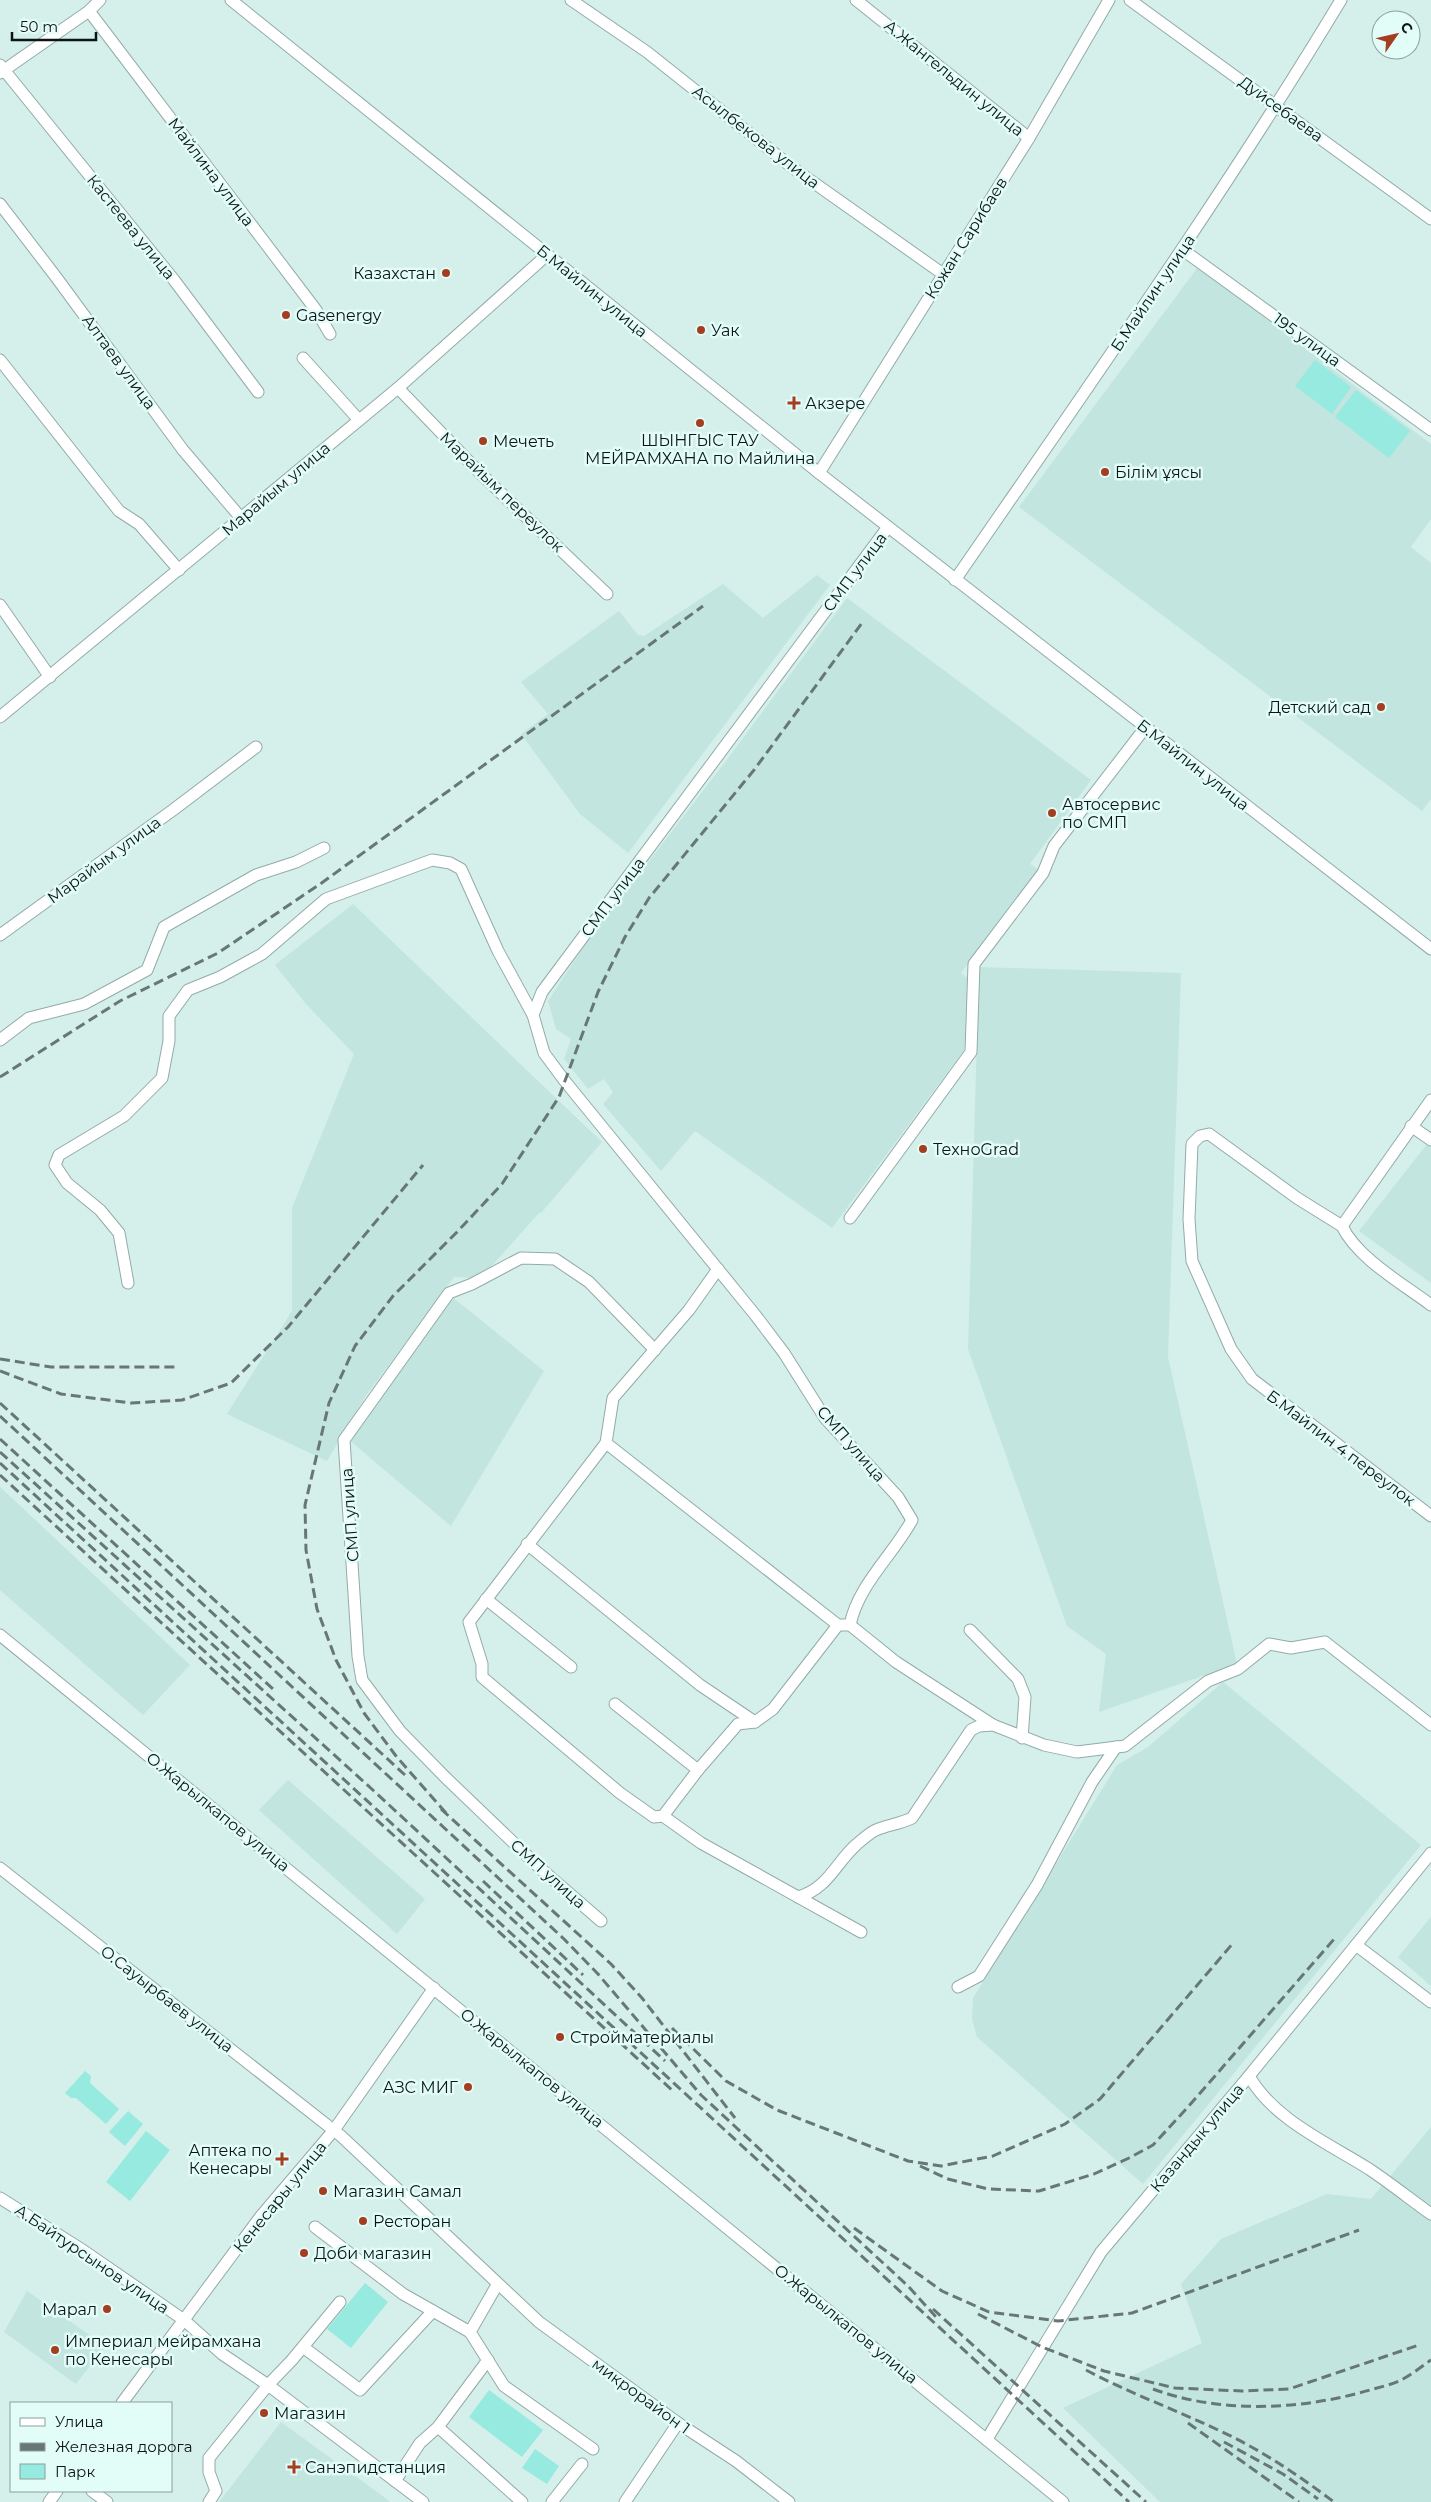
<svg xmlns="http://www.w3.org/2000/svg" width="1431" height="2502" viewBox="0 0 1431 2502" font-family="Montserrat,sans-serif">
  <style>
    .built { fill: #c2e5e0 }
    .green { fill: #96eae0 }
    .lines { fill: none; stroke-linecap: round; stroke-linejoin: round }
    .minor-casing { stroke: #93aba8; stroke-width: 13 }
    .minor { stroke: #fff; stroke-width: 11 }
    .rail { stroke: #677775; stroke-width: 3; stroke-dasharray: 10 5; stroke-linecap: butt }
    .poi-dot { fill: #a53d20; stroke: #e2fcf8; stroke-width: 2 }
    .labels { text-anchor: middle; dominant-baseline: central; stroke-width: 5; stroke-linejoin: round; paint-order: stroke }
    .street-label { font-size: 16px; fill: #0c1514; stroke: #e2fcf8 }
    .poi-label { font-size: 16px; fill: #0c1514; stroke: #e2fcf8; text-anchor: start }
  </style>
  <rect width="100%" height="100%" fill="#d5efeb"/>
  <g class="built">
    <path d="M1198,267L1431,444V519L1411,547L1431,563V799L1422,811L1019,507Z"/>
    <path d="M817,575L830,585L628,853L580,814L521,734L548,714L521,682L619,611L638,635L644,636L723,584L763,618Z"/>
    <path d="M847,598L1091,780L1030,864L1038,869L961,973L970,980L964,1050L832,1228L695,1131L661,1171L603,1104L613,1092L604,1079L588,1089L564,1059L571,1039L556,1029L548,1001L584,946L732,753Z"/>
    <path d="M353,904L602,1142L541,1213H539L489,1269L476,1278L454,1277L365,1397L327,1461L227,1414L292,1311V1208L354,1054L306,1004L275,965Z"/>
    <path d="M979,967L1181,973L1168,1357L1237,1664L1099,1712L1106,1654L1067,1626L968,1349Z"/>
    <path d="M1431,1139V1283L1359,1231Z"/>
    <path d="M451,1296L544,1371L451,1526L349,1440Z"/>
    <path d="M0,1487L190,1665L143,1715L0,1590Z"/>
    <path d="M1223,1682L1421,1845L1143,2184L977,2037L972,2019L973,1998L1117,1765L1148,1747Z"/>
    <path d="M288,1780L425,1899L397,1934L259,1810Z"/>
    <path d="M1431,1917V1986L1398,1957Z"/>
    <path d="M1431,2127V2502H1160L1063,2408L1202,2343L1181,2284L1221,2239L1327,2194L1371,2199Z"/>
    <path d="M27,2291L105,2346L76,2384L4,2332Z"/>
    <path d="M281,2422L384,2497L390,2502H219Z"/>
  </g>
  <g class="green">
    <path d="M1315,360L1351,387L1332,414L1295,386Z"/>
    <path d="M1356,390L1410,431L1389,458L1335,417Z"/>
    <path d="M85,2071L91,2076L90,2083L119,2109L106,2124L76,2098H71L65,2093Z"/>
    <path d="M128,2111L143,2124L125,2146L109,2132Z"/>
    <path d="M146,2131L170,2150L130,2201L106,2182Z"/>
    <path d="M365,2283L388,2302L351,2348L327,2329Z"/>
    <path d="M489,2390L543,2430L522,2457L469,2417Z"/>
    <path d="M535,2449L559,2466L547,2484L522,2468Z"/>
  </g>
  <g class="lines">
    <defs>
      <g id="minor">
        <path d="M231,0L819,473L1431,949"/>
        <path d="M571,0L647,52L793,168L943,274"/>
        <path d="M856,0L1029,138"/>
        <path d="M1130,0L1431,219"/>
        <path d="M89,11L316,310L330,334"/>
        <path d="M0,65L174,280L258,392"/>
        <path d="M0,73L89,11L100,0"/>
        <path d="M0,204L56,277L183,450L241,518"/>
        <path d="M1183,250L1431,430"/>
        <path d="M303,358L359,420"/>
        <path d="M0,360L119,511L139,524L179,570"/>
        <path d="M398,388L481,474L607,594"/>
        <path d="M819,473L1029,138L1109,0"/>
        <path d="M955,580C1087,388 1221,199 1341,0"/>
        <path d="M0,605L50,677"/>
        <path d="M0,717L398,388L547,255"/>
        <path d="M0,935L173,810L256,747"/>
        <path d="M0,1040L29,1018L84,1004L147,970L164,927L256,875L296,862L324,848"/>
        <path d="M1411,1126L1431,1140"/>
        <path d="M850,1218L971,1052L974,964L1043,873L1054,846L1145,728"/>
        <path d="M1342,1226L1297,1198L1209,1134L1200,1136L1192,1144L1189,1219L1192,1261L1231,1349L1252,1379L1431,1516"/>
        <path d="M1342,1226L1431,1100"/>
        <path d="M1342,1226C1357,1258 1403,1284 1431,1305"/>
        <path d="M718,1269L689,1310L613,1398L606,1443L469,1622L482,1664V1677L620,1793L654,1817L663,1816L698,1770L738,1724L755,1722L773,1709L838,1625"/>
        <path d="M128,1283L119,1233L100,1210L67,1183L55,1165L59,1155L124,1116L162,1078L169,1041V1016L188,990L220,977L262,954L326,899L432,860L450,863L461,869L498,951L533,1015"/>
        <path d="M606,1443L838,1625H850L896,1662L993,1725L1044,1745L1077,1752L1125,1746L1208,1681L1238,1669L1269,1644L1291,1648L1325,1642L1431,1725"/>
        <path d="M527,1544L700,1685L755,1722"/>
        <path d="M486,1599L571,1667"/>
        <path d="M850,1625C858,1585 893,1555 912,1520L898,1497L825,1418L784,1353L756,1316L564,1080L544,1053L533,1015L542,992L888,527"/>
        <path d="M970,1630L1018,1679L1025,1697L1022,1738"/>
        <path d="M0,1635L1063,2502"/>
        <path d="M615,1704L698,1770"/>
        <path d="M663,1816L701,1843L861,1932"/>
        <path d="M0,1868L341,2136L539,2322L678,2423L736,2461L789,2502"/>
        <path d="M798,1897C828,1889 836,1862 857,1844C862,1840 869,1833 876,1830C887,1825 900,1824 912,1818L971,1730L979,1726L993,1725"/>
        <path d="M601,1921L541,1869L446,1778L400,1731L362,1680L358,1656L344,1440L449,1293L472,1284L521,1258L555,1259L589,1282L655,1350"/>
        <path d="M1356,1945L1431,2002"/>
        <path d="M958,1987L979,1976L1037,1885L1092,1782L1116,1747"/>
        <path d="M1249,2076C1274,2120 1328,2143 1369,2169C1390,2183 1410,2199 1431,2214"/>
        <path d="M0,2198L84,2251L184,2320L222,2354L268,2385L423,2502"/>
        <path d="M315,2227L403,2294L470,2332L497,2285"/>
        <path d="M470,2332L504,2386L593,2449"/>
        <path d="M303,2347L360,2390L433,2311"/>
        <path d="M122,2403L261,2216L334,2130L434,1988"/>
        <path d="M438,2427L522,2502"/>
        <path d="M987,2439L1101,2252L1249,2076L1431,1853"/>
        <path d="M395,2481L420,2443L438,2427L488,2360"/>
        <path d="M92,2491L107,2502"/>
        <path d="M49,2502L57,2491"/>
        <path d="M209,2502L216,2491L209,2472V2458L268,2385L292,2360L340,2302"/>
        <path d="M552,2502L582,2464"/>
        <path d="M625,2502L678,2423"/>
      </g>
    </defs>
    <use href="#minor" class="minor-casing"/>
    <use href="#minor" class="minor"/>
    <g class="rail">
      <path d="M0,1077L120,1001L218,953L323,882L703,606"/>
      <path d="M0,1359L51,1367H178"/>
      <path d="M0,1371L61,1394L131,1403L182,1400L231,1383L288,1327L423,1165"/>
      <path d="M0,1403L405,1775"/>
      <path d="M0,1416L564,1939L598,1974L701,2095L908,2286L936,2317"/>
      <path d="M0,1439L273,1689"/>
      <path d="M0,1452L374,1791L665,2061"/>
      <path d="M0,1463L1129,2502"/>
      <path d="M0,1475L674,2092"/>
      <path d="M441,1809L611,1964L642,1998L735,2118"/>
      <path d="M446,1813L396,1756L364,1713L336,1660L317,1609L306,1550L305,1505L329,1403L355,1346L393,1296L458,1231L502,1184L559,1097L598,992L625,937L649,898L754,770L862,623"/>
      <path d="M483,1881L583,1975"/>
      <path d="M672,2028L726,2081L777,2110L908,2161L941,2166L993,2156L1065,2124L1100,2099L1234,1942"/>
      <path d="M920,2166L948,2179L988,2189L1039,2191L1094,2174L1129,2158L1153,2145L1188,2107L1335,1938"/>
      <path d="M854,2228L942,2291L989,2312L1058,2321L1132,2313L1359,2230"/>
      <path d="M933,2309L1146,2502"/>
      <path d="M978,2314L1042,2347L1104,2371L1175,2388L1242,2391L1289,2389L1419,2345"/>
      <path d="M1086,2370C1129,2393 1174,2409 1218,2430C1260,2449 1298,2475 1334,2502"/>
      <path d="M1153,2389C1221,2414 1302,2410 1370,2390C1380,2387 1390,2385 1399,2381C1410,2376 1421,2367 1431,2360"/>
      <path d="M1188,2423L1299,2502"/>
      <path d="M1224,2442L1283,2474L1318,2499"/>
    </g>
  </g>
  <g class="poi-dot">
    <circle cx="446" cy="273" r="5"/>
    <circle cx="286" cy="315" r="5"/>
    <circle cx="701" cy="330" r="5"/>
    <path d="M791.5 395.5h5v5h5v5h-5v5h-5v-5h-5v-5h5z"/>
    <circle cx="700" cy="423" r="5"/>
    <circle cx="483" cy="441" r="5"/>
    <circle cx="1105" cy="472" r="5"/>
    <circle cx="1381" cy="707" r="5"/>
    <circle cx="1052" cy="813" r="5"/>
    <circle cx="923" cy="1149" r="5"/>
    <circle cx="560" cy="2037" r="5"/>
    <circle cx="468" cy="2087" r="5"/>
    <path d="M279.5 2151.5h5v5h5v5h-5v5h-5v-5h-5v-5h5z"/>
    <circle cx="323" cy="2191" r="5"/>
    <circle cx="363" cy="2221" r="5"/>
    <circle cx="304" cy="2253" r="5"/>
    <circle cx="107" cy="2309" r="5"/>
    <circle cx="55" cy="2350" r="5"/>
    <circle cx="264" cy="2413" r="5"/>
    <path d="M291.5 2459.5h5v5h5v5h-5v5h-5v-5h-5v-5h5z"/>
  </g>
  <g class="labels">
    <g class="street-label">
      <text transform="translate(954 78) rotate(39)">А.Жангельдин улица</text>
      <text transform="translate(1281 109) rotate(36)">Дуйсебаева</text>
      <text transform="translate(756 137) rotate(38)">Асылбекова улица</text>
      <text transform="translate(211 172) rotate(53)">Майлина улица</text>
      <text transform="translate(131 227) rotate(51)">Кастеева улица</text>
      <text transform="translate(966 238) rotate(-58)">Кожан Сарибаев</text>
      <text transform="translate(592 291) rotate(39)">Б.Майлин улица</text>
      <text transform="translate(1153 293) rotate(-56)">Б.Майлин улица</text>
      <text transform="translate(1307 340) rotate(36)">195 улица</text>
      <text transform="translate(119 362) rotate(54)">Алтаев улица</text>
      <text transform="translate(276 489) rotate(-40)">Марайым улица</text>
      <text transform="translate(502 492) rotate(44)">Марайым переулок</text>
      <text transform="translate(855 572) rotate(-53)">СМП улица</text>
      <text transform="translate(1193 765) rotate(38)">Б.Майлин улица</text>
      <text transform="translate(104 860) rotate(-36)">Марайым улица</text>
      <text transform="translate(613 897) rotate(-53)">СМП улица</text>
      <text transform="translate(851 1444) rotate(49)">СМП улица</text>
      <text transform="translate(1341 1448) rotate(37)">Б.Майлин 4 переулок</text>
      <text transform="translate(350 1515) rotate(-94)">СМП улица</text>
      <text transform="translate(218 1812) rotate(39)">О.Жарылкапов улица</text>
      <text transform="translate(548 1874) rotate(42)">СМП улица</text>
      <text transform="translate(167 1999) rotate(38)">О.Сауырбаев улица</text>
      <text transform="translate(532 2068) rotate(39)">О.Жарылкапов улица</text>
      <text transform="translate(1197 2138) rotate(-50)">Казандык улица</text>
      <text transform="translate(280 2197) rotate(-51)">Кенесары улица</text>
      <text transform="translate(92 2259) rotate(34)">А.Байтурсынов улица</text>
      <text transform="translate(846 2324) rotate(39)">О.Жарылкапов улица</text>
      <text transform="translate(641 2396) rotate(36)">микрорайон 1</text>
    </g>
    <g class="poi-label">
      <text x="436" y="273" text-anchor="end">Казахстан</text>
      <text x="296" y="315">Gasenergy</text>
      <text x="711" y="330">Уак</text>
      <text x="805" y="403">Акзере</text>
      <text x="700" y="440" text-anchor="middle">ШЫНГЫС ТАУ<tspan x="700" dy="18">МЕЙРАМХАНА по Майлина</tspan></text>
      <text x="493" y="441">Мечеть</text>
      <text x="1115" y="472">Білім ұясы</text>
      <text x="1371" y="707" text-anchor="end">Детский сад</text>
      <text x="1062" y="804">Автосервис<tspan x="1062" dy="18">по СМП</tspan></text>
      <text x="933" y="1149">ТехноGrad</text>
      <text x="570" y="2037">Стройматериалы</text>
      <text x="458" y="2087" text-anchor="end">АЗС МИГ</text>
      <text x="272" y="2150" text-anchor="end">Аптека по<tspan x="272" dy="18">Кенесары</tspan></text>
      <text x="333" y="2191">Магазин Самал</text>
      <text x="373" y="2221">Ресторан</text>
      <text x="314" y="2253">Доби магазин</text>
      <text x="97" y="2309" text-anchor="end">Марал</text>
      <text x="65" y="2341">Империал мейрамхана<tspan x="65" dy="18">по Кенесары</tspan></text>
      <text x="274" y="2413">Магазин</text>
      <text x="305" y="2467">Санэпидстанция</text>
    </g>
  </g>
  <rect x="10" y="2402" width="162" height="90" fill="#e2fcf8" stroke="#8ca09d"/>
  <rect x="20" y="2418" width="25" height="8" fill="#ffffff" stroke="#8ca09d"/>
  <text x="55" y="2427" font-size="15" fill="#0c1514">Улица</text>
  <rect x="20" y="2443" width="25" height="8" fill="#677775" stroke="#8ca09d"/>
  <text x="55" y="2452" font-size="15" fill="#0c1514">Железная дорога</text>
  <rect x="20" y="2464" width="25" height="15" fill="#96eae0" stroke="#8ca09d"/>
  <text x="55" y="2477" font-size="15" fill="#0c1514">Парк</text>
  <g transform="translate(1396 35) rotate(56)"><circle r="24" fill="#e2fcf8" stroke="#8ca09d"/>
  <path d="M0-4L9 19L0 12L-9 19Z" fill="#a53d20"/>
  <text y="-8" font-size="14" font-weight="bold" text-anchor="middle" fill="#0c1514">С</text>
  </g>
  <path d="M12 32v8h84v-8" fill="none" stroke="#0c1514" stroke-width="2.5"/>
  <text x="20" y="32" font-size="15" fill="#0c1514" stroke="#e2fcf8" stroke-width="4" paint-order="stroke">50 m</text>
</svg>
